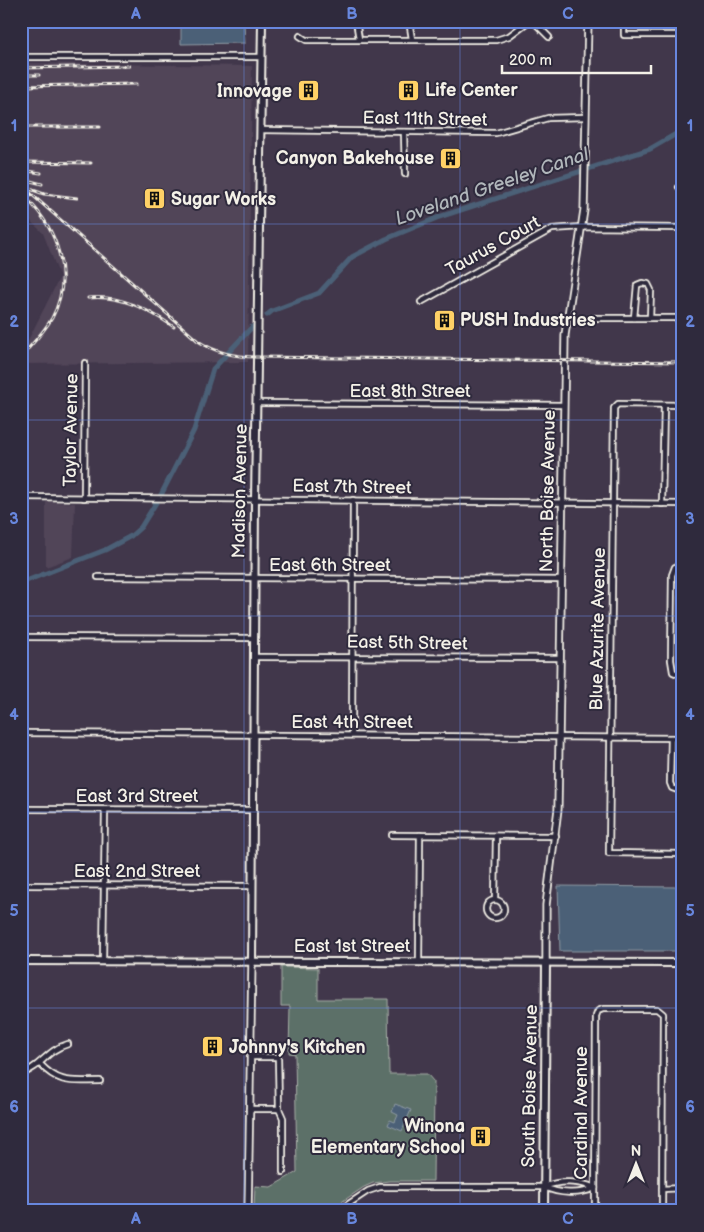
<svg xmlns="http://www.w3.org/2000/svg" width="704" height="1232" viewBox="0 0 704 1232" font-family="'Balsamiq Sans',sans-serif">
  <style>
    .built { fill: #514458 }
    .green { fill: #5c6f67; stroke: #a8b0a8 }
    .water { fill: #4c6177; stroke: #8f9ba4 }
    .lines { fill: none; stroke-linecap: round; stroke-linejoin: round }
    .canal { stroke: #4c6177; stroke-width: 5 }
    .minor-casing { stroke: #f4f1e8; stroke-width: 8 }
    .tertiary-casing { stroke: #f4f1e8; stroke-width: 9 }
    .secondary-casing { stroke: #f4f1e8; stroke-width: 10 }
    .minor { stroke: #2f2a3d; stroke-width: 4.5 }
    .tertiary { stroke: #2f2a3d; stroke-width: 5.5 }
    .secondary { stroke: #2f2a3d; stroke-width: 6 }
    .rail-casing { stroke: #f4f1e8; stroke-width: 3 }
    .rail { stroke: #2f2a3d; stroke-width: 1; stroke-dasharray: 4; stroke-linecap: butt }
    .grid { fill: none; stroke: #6887de; stroke-width: 1; stroke-opacity: 0.55 }
    .labels { text-anchor: middle; dominant-baseline: central; stroke-width: 4; stroke-linejoin: round; paint-order: stroke }
    .poi-label { font-size: 18px; font-weight: bold; fill: #f4f1e8; stroke: #2f2a3d; text-anchor: start }
    .street-label { font-size: 18px; fill: #f4f1e8; stroke: #2f2a3d }
    .water-label { font-size: 19px; font-style: italic; fill: #b1b7bb; stroke: #2f2a3d }
    .neatline { fill: none; stroke: #6887de; stroke-width: 2 }
    .grid-label { font-size: 16px; text-anchor: middle; font-weight: bold; fill: #6887de }
  </style>
  <rect width="100%" height="100%" fill="#41374b"/>
  <filter id="ink" filterUnits="userSpaceOnUse"><feTurbulence type="fractalNoise" baseFrequency=".02" numOctaves="2"/><feDisplacementMap in="SourceGraphic" scale="10" xChannelSelector="R" yChannelSelector="G"/><feConvolveMatrix kernelMatrix="1 2 1 2 8 2 1 2 1" color-interpolation-filters="sRGB"/></filter>
  <g filter="url(#ink)">
    <g class="built">
      <path d="M21,63L252,66L248,362L21,364V354L60,277L43,233L21,212Z"/>
      <path d="M46,502L75,503L73,557L46,567Z"/>
    </g>
    <g class="green">
      <rect x="678" y="596" width="5" height="50"/>
      <path d="M281,967L318,968V999H388L389,1074H427L434,1082L433,1181H389L373,1183L364,1187L328,1211H254L255,1186L271,1187L297,1172L295,1054L289,1053L290,1006H281Z"/>
    </g>
    <g class="water">
      <path d="M181,21H244L245,43L181,44Z"/>
      <path d="M558,886L683,887V951H560Z"/>
      <path d="M395,1104L411,1110L402,1131L388,1125L390,1120L395,1122L398,1115L392,1112Z"/>
    </g>
    <g class="lines">
      <g class="canal">
        <path d="M267,315L272,311L319,293L352,257L386,239L439,217L650,149L683,130"/>
        <path d="M21,583L105,550L131,536L141,527L162,493L194,430L213,369L252,327"/>
      </g>
      <defs>
        <g id="minor">
          <path d="M356,21L359,39"/>
          <path d="M409,21L412,39"/>
          <path d="M533,21L549,37"/>
          <path d="M624,21V35H683"/>
          <path d="M300,36L306,40H496L509,36L529,21"/>
          <path d="M21,57H262"/>
          <path d="M261,130L496,133L548,118L586,117"/>
          <path d="M404,132L405,174"/>
          <path d="M679,187L683,183"/>
          <path d="M421,302L552,229L582,227L683,228"/>
          <path d="M591,318H683"/>
          <path d="M634,318L637,285L642,283L648,284L651,290L650,318"/>
          <path d="M21,387V395"/>
          <path d="M256,403L564,405"/>
          <path d="M683,405L618,404L614,408L609,853L683,854"/>
          <path d="M21,497L683,504"/>
          <path d="M84,498L85,363"/>
          <path d="M662,504L664,405"/>
          <path d="M683,564L675,567L672,575L671,660L673,672L683,676"/>
          <path d="M98,577L561,580"/>
          <path d="M21,637L254,638"/>
          <path d="M254,657L560,658"/>
          <path d="M21,733L683,738"/>
          <path d="M352,735L353,500"/>
          <path d="M671,738L670,783L672,788L683,792"/>
          <path d="M21,809L253,810"/>
          <path d="M392,835L556,836"/>
          <path d="M21,885L252,886"/>
          <path d="M495,900L496,836"/>
          <circle cx="495" cy="909" r="9"/>
          <path d="M103,960L105,810"/>
          <path d="M419,962L420,835"/>
          <path d="M250,1057H278L279,1109"/>
          <path d="M40,1064C60,1085 72,1081 100,1081"/>
          <path d="M21,1074C42,1067 46,1050 68,1044"/>
          <path d="M249,1109H279"/>
          <path d="M279,1109L283,1118V1172"/>
          <path d="M544,1187C559,1194 579,1195 595,1188"/>
          <path d="M662,1189L683,1188"/>
          <path d="M338,1211L368,1191L380,1187H544C559,1180 579,1181 595,1188"/>
          <path d="M595,1211L596,1016L598,1011L603,1009H657L663,1014L662,1211"/>
        </g>
        <g id="tertiary">
          <path d="M546,962V905L558,809L565,335L584,210L588,21"/>
          <path d="M248,1211L252,961"/>
        </g>
        <g id="secondary">
          <path d="M21,961L683,963"/>
          <path d="M252,961L255,500L262,21"/>
          <path d="M544,1211L546,962"/>
        </g>
      </defs>
      <use href="#minor" class="minor-casing"/>
      <use href="#tertiary" class="tertiary-casing"/>
      <use href="#secondary" class="secondary-casing"/>
      <use href="#minor" class="minor"/>
      <use href="#tertiary" class="tertiary"/>
      <use href="#secondary" class="secondary"/>
      <defs>
        <g id="rail">
          <path d="M21,68L129,66"/>
          <path d="M21,75H39"/>
          <path d="M21,86L137,84"/>
          <path d="M21,127H100"/>
          <path d="M21,162L91,163"/>
          <path d="M21,170L41,173"/>
          <path d="M23,179L42,184"/>
          <path d="M21,185L198,341C216,353 235,357 257,357L683,362"/>
          <path d="M30,189L44,194L77,198"/>
          <path d="M88,298C120,294 149,310 174,327"/>
          <path d="M21,357C32,344 44,332 52,318C74,276 58,230 27,199"/>
        </g>
      </defs>
      <use href="#rail" class="rail-casing"/>
      <use href="#rail" class="rail"/>
    </g>
  </g>
  <path class="grid" d="M244,21V1211M460,21V1211M21,224H683M21,420H683M21,616H683M21,812H683M21,1008H683"/>
  <defs>
    <symbol id="building-square" viewBox="-11 -11 22 22"><rect x="-9" y="-9" width="18" height="18" rx="4" fill="#ffd166" stroke="#2f2a3d"/><path d="M-4-6H4V6H1V3H-1V6H-4ZM-2.5-4.3h1.7v1.8h-1.7ZM.8-4.3h1.7v1.8H.8ZM-2.5-1h1.7V.8h-1.7ZM.8-1h1.7V.8H.8Z" fill="#111"/></symbol>
  </defs>
  <g fill-rule="evenodd">
    <use href="#building-square" x="396" y="78" width="25" height="25"/>
    <use href="#building-square" x="296" y="78" width="25" height="25"/>
    <use href="#building-square" x="438" y="146" width="25" height="25"/>
    <use href="#building-square" x="142" y="186" width="25" height="25"/>
    <use href="#building-square" x="432" y="308" width="25" height="25"/>
    <use href="#building-square" x="200" y="1034" width="25" height="25"/>
    <use href="#building-square" x="468" y="1124" width="25" height="25"/>
  </g>
  <g class="labels">
    <g class="poi-label">
      <text x="425" y="90">Life Center</text>
      <text x="292" y="91" text-anchor="end">Innovage</text>
      <text x="434" y="158" text-anchor="end">Canyon Bakehouse</text>
      <text x="171" y="199">Sugar Works</text>
      <text x="460" y="320">PUSH Industries</text>
      <text x="229" y="1047">Johnny's Kitchen</text>
      <text x="465" y="1126" text-anchor="end">Winona<tspan x="465" dy="21">Elementary School</tspan></text>
    </g>
    <g class="street-label">
      <text transform="translate(425 119) rotate(1)">East 11th Street</text>
      <text transform="translate(493 246) rotate(-29)">Taurus Court</text>
      <text x="410" y="391">East 8th Street</text>
      <text transform="translate(71 430) rotate(-89)">Taylor Avenue</text>
      <text transform="translate(352 487) rotate(1)">East 7th Street</text>
      <text transform="translate(240 491) rotate(-89)">Madison Avenue</text>
      <text transform="translate(548 491) rotate(-89)">North Boise Avenue</text>
      <text x="330" y="565">East 6th Street</text>
      <text transform="translate(598 629) rotate(-89)">Blue Azurite Avenue</text>
      <text transform="translate(407 643) rotate(1)">East 5th Street</text>
      <text x="352" y="722">East 4th Street</text>
      <text x="137" y="796">East 3rd Street</text>
      <text x="137" y="871">East 2nd Street</text>
      <text x="352" y="946">East 1st Street</text>
      <text transform="translate(530 1086) rotate(-89)">South Boise Avenue</text>
      <text transform="translate(581 1113) rotate(-90)">Cardinal Avenue</text>
    </g>
    <g class="water-label">
      <text transform="translate(492 187) rotate(-19)">Loveland Greeley Canal</text>
    </g>
  </g>
  <rect width="704" height="1232" fill="none" stroke="#2f2a3d" stroke-width="55"/>
  <g transform="translate(636 1164)" stroke="#2f2a3d" stroke-width="4" paint-order="stroke">
  <path d="M0-4L9 19L0 12L-9 19Z" fill="#f4f1e8"/>
  <text y="-8" font-size="14" font-weight="bold" text-anchor="middle" fill="#f4f1e8">N</text>
  </g>
  <path d="M502 65v8h149v-8" fill="none" stroke="#f4f1e8" stroke-width="2.5"/>
  <text x="509" y="65" font-size="15" fill="#f4f1e8" stroke="#2f2a3d" stroke-width="4" paint-order="stroke">200 m</text>
  <rect x="28" y="28" width="648" height="1176" class="neatline"/>
  <g class="grid-label">
    <text x="136" y="19">A</text>
    <text x="352" y="19">B</text>
    <text x="568" y="19">C</text>
    <text x="14" y="131">1</text>
    <text x="690" y="131">1</text>
    <text x="14" y="327">2</text>
    <text x="690" y="327">2</text>
    <text x="14" y="524">3</text>
    <text x="690" y="524">3</text>
    <text x="14" y="720">4</text>
    <text x="690" y="720">4</text>
    <text x="14" y="916">5</text>
    <text x="690" y="916">5</text>
    <text x="14" y="1112">6</text>
    <text x="690" y="1112">6</text>
    <text x="136" y="1224">A</text>
    <text x="352" y="1224">B</text>
    <text x="568" y="1224">C</text>
  </g>
</svg>
